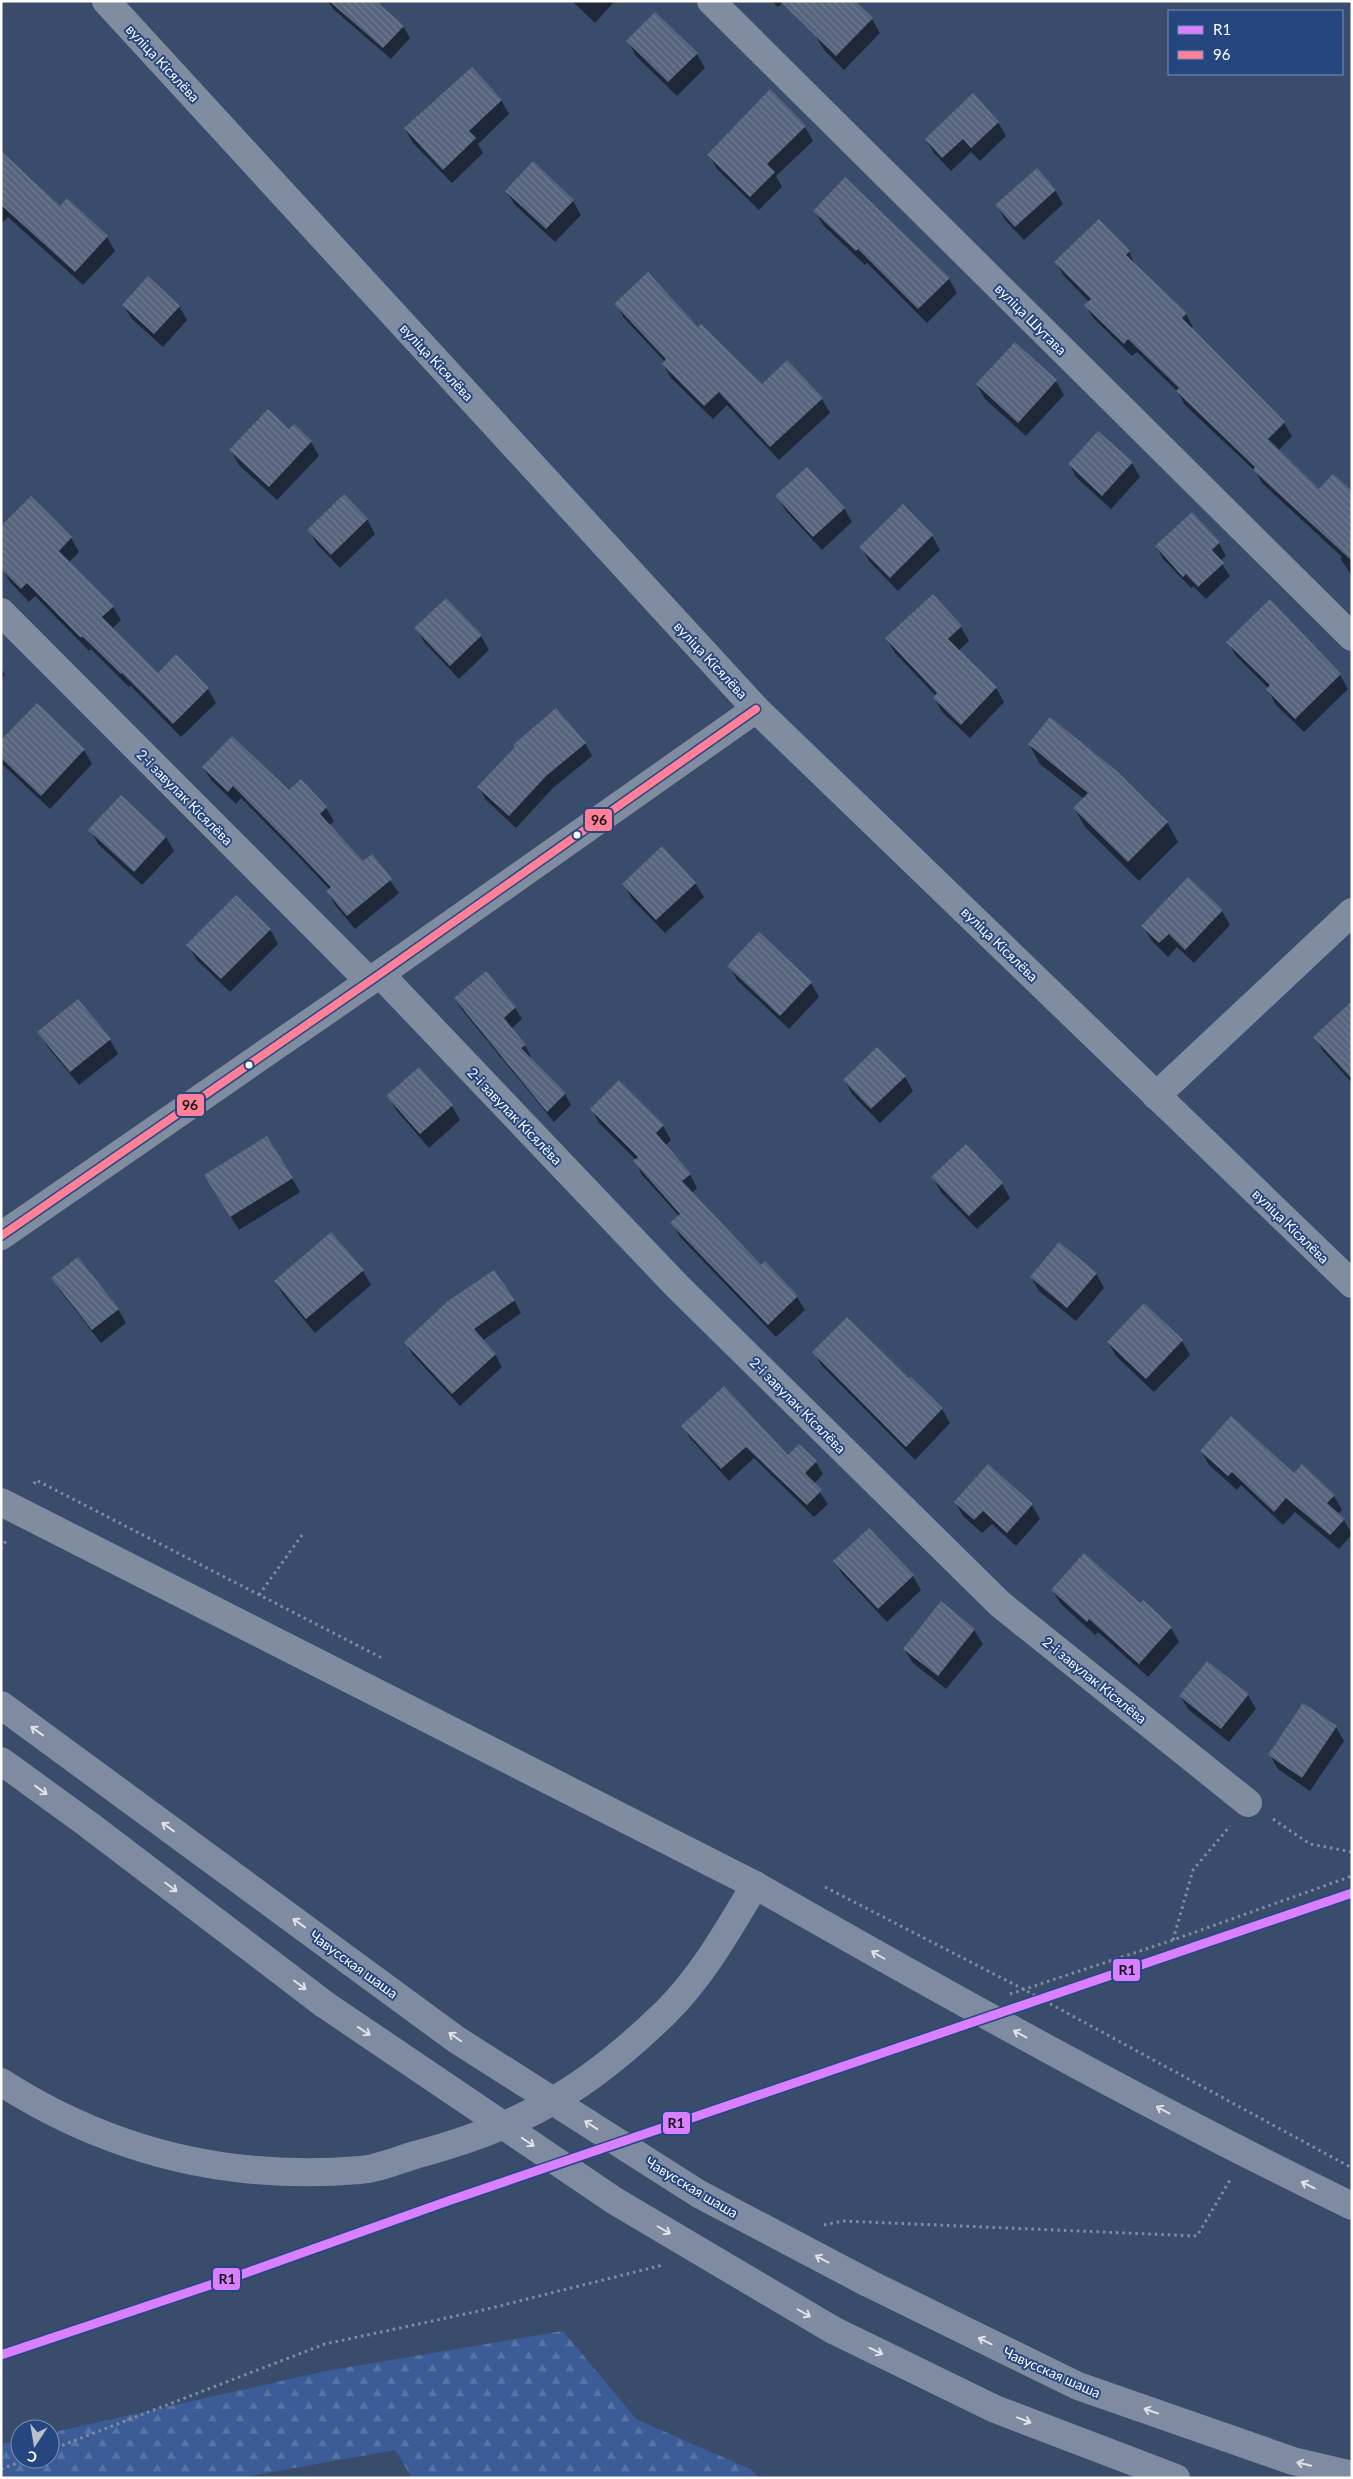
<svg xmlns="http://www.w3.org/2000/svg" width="1353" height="2479" viewBox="0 0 1353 2479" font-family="Lato,sans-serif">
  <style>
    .forest { fill: url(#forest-firs) }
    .shadow { fill: #0007 }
    .building { fill: url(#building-back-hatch) }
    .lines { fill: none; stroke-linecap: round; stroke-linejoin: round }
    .path { stroke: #808da1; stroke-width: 3; stroke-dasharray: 2.5 4; stroke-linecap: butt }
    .minor { stroke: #808da1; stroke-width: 28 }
    .major { stroke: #7e8ba0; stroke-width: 28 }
    .rail { stroke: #818da1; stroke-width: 4; stroke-dasharray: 9 4; stroke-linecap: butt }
    .major-bridge { stroke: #7e8ba0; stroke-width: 28 }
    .bus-1-casing { stroke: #26467f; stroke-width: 11 }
    .bus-1 { stroke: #ff8098; stroke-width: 8 }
    .rail-1-casing { stroke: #26467f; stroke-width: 12 }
    .rail-1 { stroke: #d880ff; stroke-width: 9 }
    .oneway { stroke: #dfe2e7 }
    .bus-dot { fill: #fff; stroke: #26467f; stroke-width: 2 }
    .labels { text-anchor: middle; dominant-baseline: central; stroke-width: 4; stroke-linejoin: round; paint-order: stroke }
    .street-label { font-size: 14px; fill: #fff; stroke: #26467f }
    .line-badge { stroke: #26467f; stroke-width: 2 }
    .pale-badge-label { font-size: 14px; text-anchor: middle; font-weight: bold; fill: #111 }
  </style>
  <defs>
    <pattern id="forest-firs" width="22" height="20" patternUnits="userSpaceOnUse" patternTransform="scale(1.25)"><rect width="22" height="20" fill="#3b5c96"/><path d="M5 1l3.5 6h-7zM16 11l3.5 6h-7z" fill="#5874a6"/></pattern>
    <pattern id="building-back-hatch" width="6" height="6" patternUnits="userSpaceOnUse" patternTransform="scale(1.25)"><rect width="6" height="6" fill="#56647d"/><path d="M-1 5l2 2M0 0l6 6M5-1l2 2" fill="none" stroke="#6f7b90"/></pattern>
  </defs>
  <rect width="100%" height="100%" fill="#3a4c6b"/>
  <path class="forest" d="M563,2331L636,2419L752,2470L759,2478H412L395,2450L239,2478H1V2444L20,2440V2459H50V2433L326,2371Z"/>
  <g class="shadow">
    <path d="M328,1H375L403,26L410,38L391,59L333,9Z"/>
    <path d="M572,1H615L595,23Z"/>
    <path d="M772,1H784L778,7Z"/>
    <path d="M872,19L880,33L844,70L824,50L816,36Z"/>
    <path d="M628,41L697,54L705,68L677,96L636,56Z"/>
    <path d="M436,99L438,101L501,100L509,114L478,144L483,153L452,183L413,143L405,129Z"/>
    <path d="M998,122L1006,136L980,161L971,152L951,171L934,153L926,139Z"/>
    <path d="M805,127L813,141L776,176L782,187L759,210L717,169L709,155Z"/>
    <path d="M1,153L60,208L107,237L115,251L83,285L8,217L1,224Z"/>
    <path d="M1055,190L1063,204L1024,240L1005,220L997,206Z"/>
    <path d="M506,191L573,201L581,215L555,242L515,205Z"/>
    <path d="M815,211L949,279L957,293L927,323L867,263L865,265L823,225Z"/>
    <path d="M1129,251L1135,266L1186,314L1193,327L1191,329L1284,423L1292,436L1278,451L1319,491L1352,493V576L1340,558L1342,557L1262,483L1256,472L1185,405L1177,391L1137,352L1132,356L1094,319L1086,306L1089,302L1064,276L1056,263Z"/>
    <path d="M616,304L698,329L762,386L822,399L830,413L779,460L727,405L713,419L671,378L663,364L665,362L624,318Z"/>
    <path d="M123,305L179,306L187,320L163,347L132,319Z"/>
    <path d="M1056,381L1064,395L1026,436L985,399L977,385Z"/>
    <path d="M289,430L311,442L319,456L277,500L239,465L231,451Z"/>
    <path d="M1132,463L1140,477L1111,509L1077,478L1069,464Z"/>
    <path d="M777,496L844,508L852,522L822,550L785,510Z"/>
    <path d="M31,498L71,538L79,552L69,562L113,607L121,620L112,629L158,674L176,656L208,689L216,703L181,737L131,686L129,687L91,649L89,651L35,596L29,602L10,582L2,568Z"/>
    <path d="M903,506L932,536L940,550L898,591L869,561L861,547Z"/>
    <path d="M1192,514L1219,543L1226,556L1220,561L1230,576L1206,599L1193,586L1191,588L1163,559L1156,546Z"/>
    <path d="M367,519L375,534L340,568L317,544L309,530Z"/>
    <path d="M1270,601L1340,675L1348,689L1304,732L1275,704L1268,688L1236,656L1228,642Z"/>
    <path d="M961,627L969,641L958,651L996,688L1004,702L970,738L942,712L934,698L936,696L895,653L887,639Z"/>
    <path d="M416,628L481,636L489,650L459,679L424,642Z"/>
    <path d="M1,668L5,675L1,680Z"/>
    <path d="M37,705L84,750L92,764L50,809L1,763V742Z"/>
    <path d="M585,743L592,756L553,788L516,828L486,800L479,787Z"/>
    <path d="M1029,744L1167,822L1178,842L1139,881L1085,827L1074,808L1084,799L1040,764Z"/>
    <path d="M203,767L289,792L301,781L326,808L334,821L329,826L363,862L372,856L399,893L355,929L335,905L328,892L330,890L298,856L241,798L236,804L211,780Z"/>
    <path d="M90,830L166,837L174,851L142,885L98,844Z"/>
    <path d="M1188,878L1222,911L1230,925L1194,963L1177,947L1168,957L1151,940L1143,926Z"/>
    <path d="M695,883L704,897L665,933L632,899L624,884Z"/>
    <path d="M270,929L278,944L230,992L196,959L188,945Z"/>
    <path d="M729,966L811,983L819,997L789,1029L737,980Z"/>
    <path d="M486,973L515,1008L522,1019L511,1029L525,1045L531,1057L530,1058L565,1094L571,1105L554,1122L462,1010L455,999Z"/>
    <path d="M1352,1009V1083L1323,1051L1315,1037Z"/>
    <path d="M39,1032L110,1040L118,1054L79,1085L47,1046Z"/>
    <path d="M419,1069L452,1106L460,1120L429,1148L396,1110L388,1096Z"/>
    <path d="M905,1077L913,1091L880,1123L852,1094L844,1080Z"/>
    <path d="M619,1082L663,1126L671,1140L665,1146L690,1174L697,1188L692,1193L761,1266L797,1297L805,1310L776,1337L680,1237L672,1223L679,1216L642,1175L635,1161L636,1160L599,1123L592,1109Z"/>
    <path d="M292,1178L300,1192L239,1230L214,1190Z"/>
    <path d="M933,1178L1002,1184L1010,1198L977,1229L941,1192Z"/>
    <path d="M363,1271L371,1285L315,1333L284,1296L275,1282Z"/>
    <path d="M1096,1273L1104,1288L1076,1321L1039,1291L1031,1277Z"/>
    <path d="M53,1278L118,1309L126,1323L101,1343L61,1292Z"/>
    <path d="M514,1300L521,1313L482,1341L495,1354L502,1367L460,1406L413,1355L406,1342Z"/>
    <path d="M1182,1341L1190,1355L1154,1392L1116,1356L1108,1342Z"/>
    <path d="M814,1352L942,1409L950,1423L915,1460L822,1366Z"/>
    <path d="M683,1426L788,1456L816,1462L823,1474L814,1484L828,1504L814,1517L754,1458L729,1481L690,1438Z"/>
    <path d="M1201,1451L1294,1474L1334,1496L1342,1510L1338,1514L1344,1520L1352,1534L1339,1549L1295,1512L1283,1525L1241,1485L1237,1490L1209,1465Z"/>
    <path d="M955,1502L1032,1505L1040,1519L1016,1546L992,1524L982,1533L963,1516Z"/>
    <path d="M869,1529L913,1576L921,1590L887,1622L843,1575L834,1561Z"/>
    <path d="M1052,1590L1141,1605L1171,1628L1179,1642L1148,1677L1098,1632L1095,1635L1061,1604Z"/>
    <path d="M974,1630L983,1644L946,1689L913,1663L904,1649Z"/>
    <path d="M1248,1695L1256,1709L1229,1742L1189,1710L1180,1696Z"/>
    <path d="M1336,1727L1344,1741L1310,1791L1278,1769L1270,1755Z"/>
  </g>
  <g class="building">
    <path d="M329,1H376L404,26L383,48Z"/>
    <path d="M780,1H855L873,18L836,56Z"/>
    <path d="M655,12L698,53L668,82L626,41Z"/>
    <path d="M472,67L502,100L469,131L476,138L443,170L404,128Z"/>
    <path d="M770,89L806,126L767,164L775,172L750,197L707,155Z"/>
    <path d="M973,93L999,122L971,148L963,139L942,158L925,139Z"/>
    <path d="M1,151L60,206L67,198L108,236L75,272L1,205Z"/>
    <path d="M533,161L574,200L546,229L505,191Z"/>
    <path d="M1037,168L1056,190L1015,227L995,205Z"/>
    <path d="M845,177L950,278L918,309L858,249L856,251L813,211Z"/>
    <path d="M1099,219L1130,251L1126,255L1187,313L1182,318L1285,422L1268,439L1319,489L1333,474L1352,491V561L1253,470L1255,467L1176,391L1179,388L1128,339L1124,344L1084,305L1091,299L1054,262Z"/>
    <path d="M648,272L698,327L701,324L762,384L787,360L823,398L770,447L719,392L704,406L662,364L666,359L614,304Z"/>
    <path d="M148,276L180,306L154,334L122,305Z"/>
    <path d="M1015,342L1057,380L1018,423L976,384Z"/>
    <path d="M268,409L289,429L294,424L312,441L269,487L229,450Z"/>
    <path d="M1098,431L1133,462L1102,496L1068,464Z"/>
    <path d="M807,467L845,508L813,537L775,496Z"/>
    <path d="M344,494L368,519L331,555L307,530Z"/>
    <path d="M31,496L72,537L59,551L114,606L102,617L158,673L176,654L209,688L173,724L122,673L121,674L82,636L81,638L27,583L21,589L1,569V526Z"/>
    <path d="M903,504L933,535L890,578L859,547Z"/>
    <path d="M1192,512L1220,542L1212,550L1224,563L1198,587L1186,574L1183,577L1155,546Z"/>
    <path d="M933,594L962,626L948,639L997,687L961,725L933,698L937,693L885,638Z"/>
    <path d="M446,598L482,635L450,666L414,628Z"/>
    <path d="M1270,599L1341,674L1295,719L1266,689L1270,685L1226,642Z"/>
    <path d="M37,703L85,749L41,796L1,758V740Z"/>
    <path d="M556,708L586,743L546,776L509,816L477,787L515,747L513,745Z"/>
    <path d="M1050,717L1118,772L1168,822L1128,862L1073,808L1088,793L1028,744Z"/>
    <path d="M232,736L289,790L301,779L327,807L320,814L363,861L372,854L392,879L347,916L326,891L331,887L289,843L233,786L228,792L202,767Z"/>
    <path d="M121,795L166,837L134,872L88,830Z"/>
    <path d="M662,846L696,883L656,920L622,884Z"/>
    <path d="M1188,877L1223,910L1185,950L1169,934L1159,943L1141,926Z"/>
    <path d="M236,895L271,929L221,979L186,945Z"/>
    <path d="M759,932L812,982L780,1016L727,966Z"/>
    <path d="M486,971L516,1007L504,1018L526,1045L521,1048L566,1093L547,1112L454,998Z"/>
    <path d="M78,999L111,1039L70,1072L37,1032Z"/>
    <path d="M1352,1001V1079L1313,1037Z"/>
    <path d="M877,1047L906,1076L871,1109L843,1080Z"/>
    <path d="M419,1067L453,1105L420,1134L386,1096Z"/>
    <path d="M619,1080L664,1125L656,1133L691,1174L682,1181L761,1265L765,1261L798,1296L768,1325L670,1223L680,1214L633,1161L638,1157L590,1109Z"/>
    <path d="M267,1136L293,1178L230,1217L204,1175Z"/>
    <path d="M966,1144L1003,1183L969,1216L931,1177Z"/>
    <path d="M331,1232L364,1270L306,1319L274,1281Z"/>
    <path d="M1059,1242L1097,1273L1067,1308L1030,1277Z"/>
    <path d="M78,1257L119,1309L92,1330L51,1278Z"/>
    <path d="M494,1270L515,1300L474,1329L496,1354L452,1394L404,1342L448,1301Z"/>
    <path d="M1144,1303L1183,1340L1146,1379L1107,1342Z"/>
    <path d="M847,1317L909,1378L911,1377L943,1408L906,1447L812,1352Z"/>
    <path d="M724,1386L788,1455L799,1444L817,1461L805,1473L822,1490L807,1505L746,1447L721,1469L681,1426Z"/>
    <path d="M1231,1416L1294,1473L1302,1464L1335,1495L1327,1503L1345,1519L1330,1535L1286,1498L1274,1512L1232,1472L1228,1476L1200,1451Z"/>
    <path d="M988,1464L1033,1504L1007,1533L983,1511L974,1520L954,1502Z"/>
    <path d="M869,1528L914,1575L878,1609L833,1561Z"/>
    <path d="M1084,1553L1140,1603L1143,1600L1172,1627L1139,1664L1089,1619L1087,1622L1051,1590Z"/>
    <path d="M941,1601L975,1629L938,1676L903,1649Z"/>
    <path d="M1207,1661L1249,1694L1221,1729L1179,1696Z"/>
    <path d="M1303,1703L1337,1726L1302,1778L1268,1755Z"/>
  </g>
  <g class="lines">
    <g class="path">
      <path d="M34,1484L36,1480L382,1658"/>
      <path d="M1,1549L7,1539"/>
      <path d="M259,1595L302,1535"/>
      <path d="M1273,1819L1310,1844L1352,1852"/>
      <path d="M825,1887L1023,1989L1352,2168"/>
      <path d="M1173,1940L1193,1870L1230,1826"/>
      <path d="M1010,1994L1173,1940L1352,1876"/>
      <path d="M824,2225L843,2221L1197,2236L1230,2180"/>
      <path d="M50,2450L325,2344L479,2311L663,2265"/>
      <path d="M1,2469L28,2459"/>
    </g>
    <g class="minor">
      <path d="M106,1L756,709L1352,1284"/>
      <path d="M711,1L1352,637"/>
      <path d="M1,612L369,981"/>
      <path d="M380,974L677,1286L1000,1604L1248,1803"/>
      <path d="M1156,1096L1352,912"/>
      <path d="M1,1236L380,974L756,709"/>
      <path d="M1,1502L755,1885"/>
    </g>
    <g class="major">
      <path d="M1,1705L352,1963"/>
      <path d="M1,1761L89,1825L324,2004"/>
      <path d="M1,2082C110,2152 231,2181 360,2170C378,2169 398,2160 415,2155C456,2144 498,2130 536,2110C582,2087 629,2048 666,2012C703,1975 728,1930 755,1885C951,1997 1148,2107 1352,2206"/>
      <path d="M866,2282L1078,2386L1293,2461L1352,2475"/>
      <path d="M833,2330L995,2409L1176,2478"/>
    </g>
    <path class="rail" d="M1,2355L240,2275L448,2201L1352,1893"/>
    <g class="major-bridge">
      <path d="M352,1963L457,2040L699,2194L866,2282"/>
      <path d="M324,2004L615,2201L833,2330"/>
    </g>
    <defs>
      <path id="bus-1" d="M1,1236L380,974L756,709"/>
    </defs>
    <use href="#bus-1" class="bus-1-casing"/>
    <use href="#bus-1" class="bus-1"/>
    <defs>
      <path id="rail-1" d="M1,2355L240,2275L448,2201L1352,1893"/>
    </defs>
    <use href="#rail-1" class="rail-1-casing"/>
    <use href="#rail-1" class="rail-1"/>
  </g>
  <defs><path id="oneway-shaft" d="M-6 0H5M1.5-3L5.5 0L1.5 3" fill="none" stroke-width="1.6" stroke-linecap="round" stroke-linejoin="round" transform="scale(1.25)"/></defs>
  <g class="oneway">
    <use href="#oneway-shaft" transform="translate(37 1731) rotate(-144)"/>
    <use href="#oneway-shaft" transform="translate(41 1790) rotate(36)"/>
    <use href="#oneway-shaft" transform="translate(168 1827) rotate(-144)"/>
    <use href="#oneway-shaft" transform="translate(171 1887) rotate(37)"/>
    <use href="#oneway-shaft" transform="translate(299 1923) rotate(-144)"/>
    <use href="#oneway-shaft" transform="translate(878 1955) rotate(-150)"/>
    <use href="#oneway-shaft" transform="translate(300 1985) rotate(37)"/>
    <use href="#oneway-shaft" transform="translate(364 2031) rotate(34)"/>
    <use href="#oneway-shaft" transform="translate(1020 2034) rotate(-152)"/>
    <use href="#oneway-shaft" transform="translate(455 2037) rotate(-145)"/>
    <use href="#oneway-shaft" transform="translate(1163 2110) rotate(-152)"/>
    <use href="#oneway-shaft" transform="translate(591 2125) rotate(-147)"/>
    <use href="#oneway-shaft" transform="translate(528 2142) rotate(34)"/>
    <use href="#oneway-shaft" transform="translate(1308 2185) rotate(-154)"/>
    <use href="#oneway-shaft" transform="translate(664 2230) rotate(30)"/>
    <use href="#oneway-shaft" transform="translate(822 2259) rotate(-152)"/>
    <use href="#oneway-shaft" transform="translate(804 2313) rotate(30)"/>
    <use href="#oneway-shaft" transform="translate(985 2341) rotate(-154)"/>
    <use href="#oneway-shaft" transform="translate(876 2351) rotate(26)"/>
    <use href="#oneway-shaft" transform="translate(1151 2411) rotate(-161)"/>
    <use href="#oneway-shaft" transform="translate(1024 2420) rotate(21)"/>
    <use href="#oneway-shaft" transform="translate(1304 2464) rotate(-166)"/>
  </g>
  <g class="bus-dot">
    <circle cx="577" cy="835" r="4.5"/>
    <circle cx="249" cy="1065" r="4.5"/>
  </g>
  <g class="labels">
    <g class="street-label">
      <text transform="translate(163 63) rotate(47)">вуліца Кісялёва</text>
      <text transform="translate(1031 319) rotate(45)">вуліца Шутава</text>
      <text transform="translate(437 362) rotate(47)">вуліца Кісялёва</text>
      <text transform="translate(711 660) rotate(47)">вуліца Кісялёва</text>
      <text transform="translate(185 797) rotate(45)">2-і завулак Кісялёва</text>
      <text transform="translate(1000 944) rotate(44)">вуліца Кісялёва</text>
      <text transform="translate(515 1116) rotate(46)">2-і завулак Кісялёва</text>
      <text transform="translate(1291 1226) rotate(44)">вуліца Кісялёва</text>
      <text transform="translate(798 1405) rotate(45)">2-і завулак Кісялёва</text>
      <text transform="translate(1095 1680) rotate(39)">2-і завулак Кісялёва</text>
      <text transform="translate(354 1964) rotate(36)">Чавусская шаша</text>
      <text transform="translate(692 2187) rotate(31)">Чавусская шаша</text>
      <text transform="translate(1052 2372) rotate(24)">Чавусская шаша</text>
    </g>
  </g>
  <g class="line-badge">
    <rect x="584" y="808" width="29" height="24" rx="5" fill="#ff8098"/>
    <rect x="176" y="1093" width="29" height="24" rx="5" fill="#ff8098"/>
    <rect x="1112" y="1958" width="29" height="24" rx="5" fill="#d880ff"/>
    <rect x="662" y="2111" width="29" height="24" rx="5" fill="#d880ff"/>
    <rect x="212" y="2267" width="29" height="24" rx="5" fill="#d880ff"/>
  </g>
  <g class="pale-badge-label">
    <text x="599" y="825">96</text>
    <text x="190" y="1110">96</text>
    <text x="1127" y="1975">R1</text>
    <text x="676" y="2128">R1</text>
    <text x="227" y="2284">R1</text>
  </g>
  <rect width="1353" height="2479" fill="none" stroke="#ffffff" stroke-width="5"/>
  <rect x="1168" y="10" width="175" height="65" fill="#26467f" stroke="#7d90b2"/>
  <rect x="1178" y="26" width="25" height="8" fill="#d880ff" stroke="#7d90b2"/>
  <text x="1213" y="35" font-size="15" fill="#ffffff">R1</text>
  <rect x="1178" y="51" width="25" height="8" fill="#ff8098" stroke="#7d90b2"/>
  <text x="1213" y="60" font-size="15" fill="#ffffff">96</text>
  <g transform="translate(35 2444) rotate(192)"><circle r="24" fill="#26467f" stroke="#7d90b2"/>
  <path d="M0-4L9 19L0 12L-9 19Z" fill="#bac0cb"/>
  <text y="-8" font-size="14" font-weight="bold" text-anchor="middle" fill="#ffffff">С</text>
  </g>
</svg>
